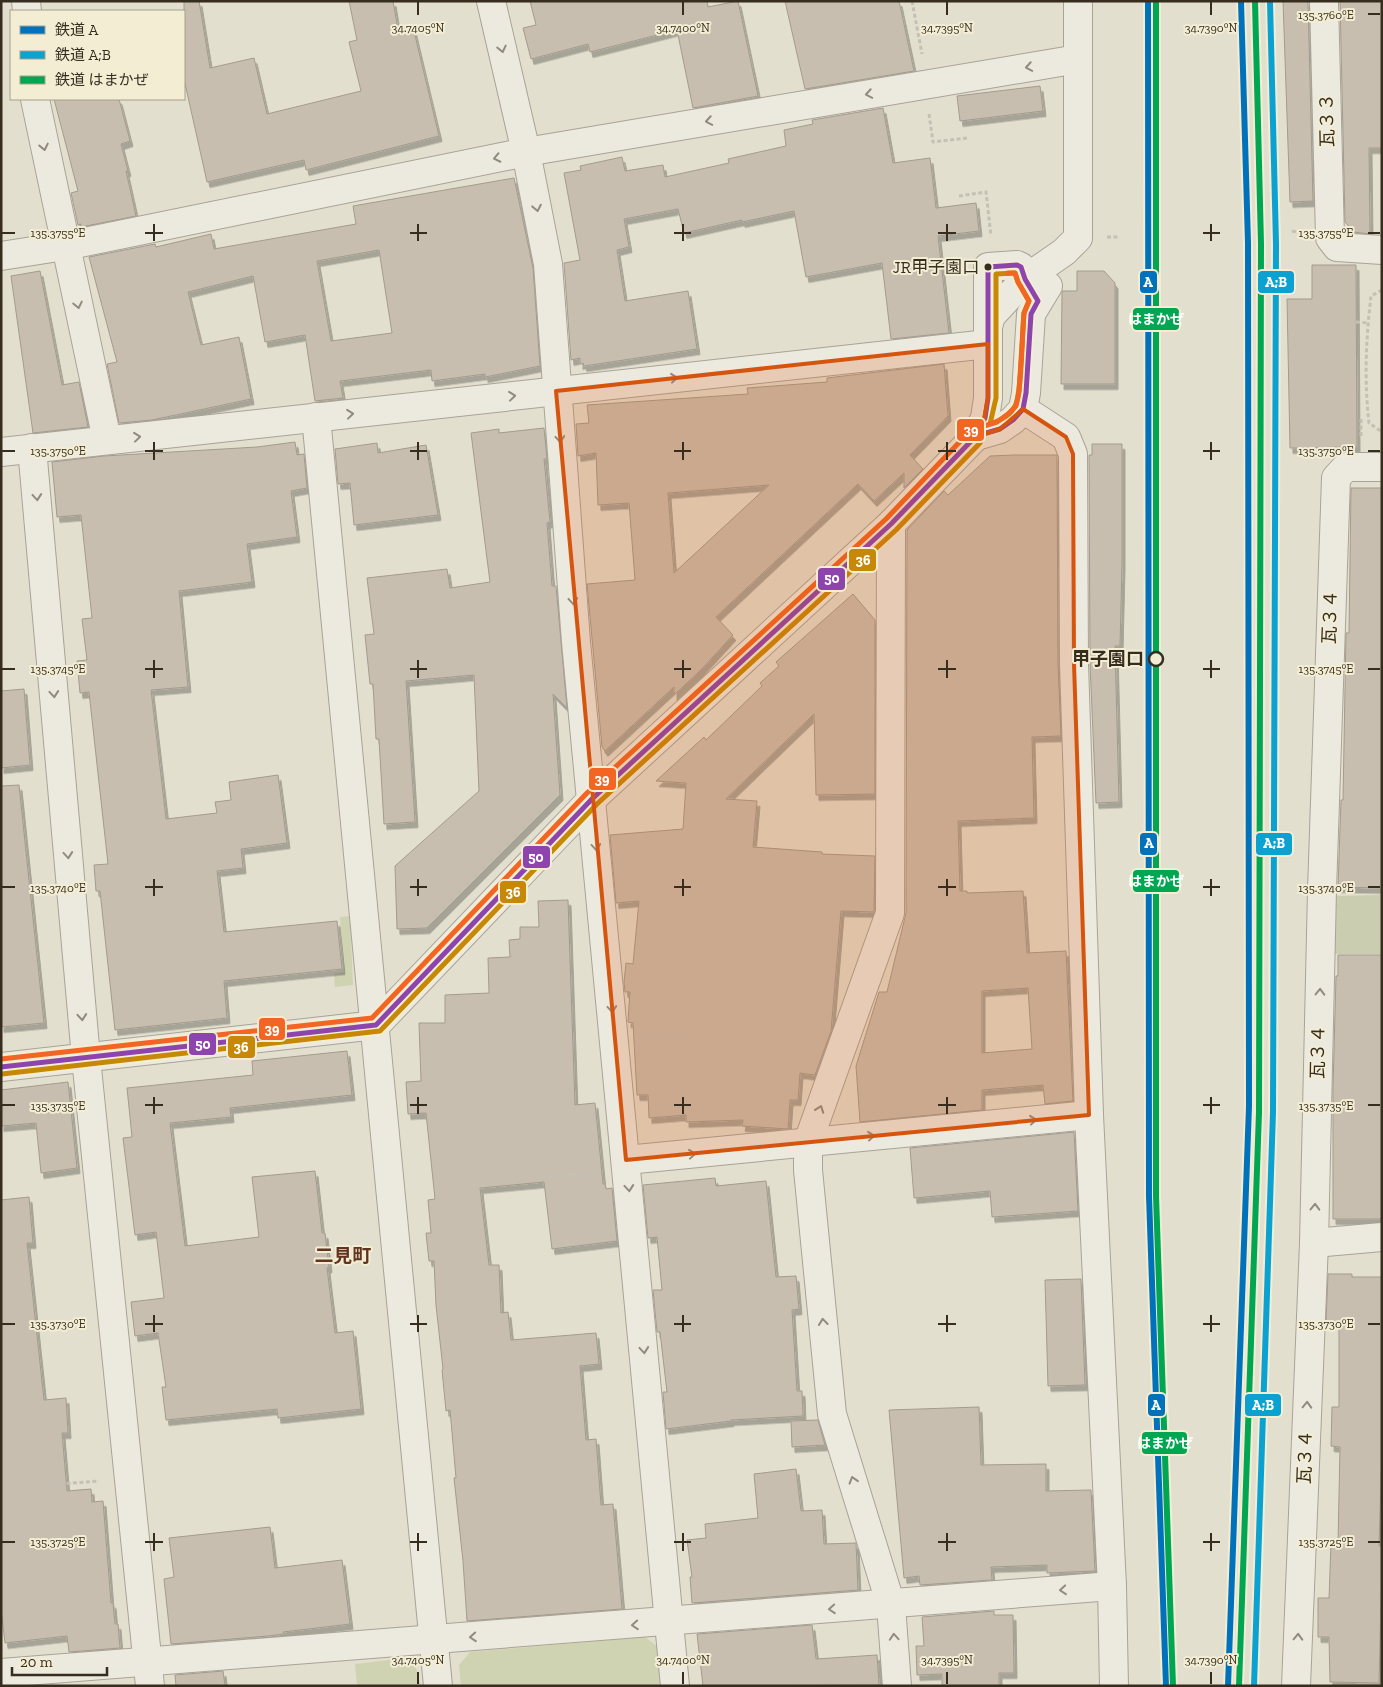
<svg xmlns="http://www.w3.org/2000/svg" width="1383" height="1687" viewBox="0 0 1383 1687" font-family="'Zilla Slab','Noto Sans JP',serif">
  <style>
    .green { fill: #cfd3b1 }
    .cemetery { fill: #cacdb0 }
    .building { fill: #c7beaf; stroke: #a39b8d; fill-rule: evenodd; filter: url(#shadow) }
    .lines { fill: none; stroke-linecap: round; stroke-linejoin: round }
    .minor-casing { stroke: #a8a396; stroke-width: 30 }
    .path { stroke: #c4c0b5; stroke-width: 3; stroke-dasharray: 4 2.5; stroke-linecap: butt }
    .minor { stroke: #ece9df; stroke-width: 28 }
    .bus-1-casing { stroke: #f3edd4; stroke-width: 9 }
    .bus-2-casing { stroke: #f3edd4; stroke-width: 9 }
    .bus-3-casing { stroke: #f3edd4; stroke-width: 9 }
    .bus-1 { stroke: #8e44ad; stroke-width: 5 }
    .bus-2 { stroke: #c78808; stroke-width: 5 }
    .bus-3 { stroke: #f26522; stroke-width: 5 }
    .rail-1-casing { stroke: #f3edd4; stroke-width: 10 }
    .rail-2-casing { stroke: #f3edd4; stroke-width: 10 }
    .rail-3-casing { stroke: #f3edd4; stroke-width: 10 }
    .rail-1 { stroke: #0072bc; stroke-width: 6 }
    .rail-2 { stroke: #0ba2d2; stroke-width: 6 }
    .rail-3 { stroke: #00a651; stroke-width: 6 }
    .oneway { stroke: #918b7f }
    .marked { fill: #d6550e; fill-opacity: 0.2; stroke: #d6550e; stroke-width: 4; stroke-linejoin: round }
    .ticks { fill: none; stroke: #362d1f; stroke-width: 2 }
    .bus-dot { fill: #362d1f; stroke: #f3edd4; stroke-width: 2 }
    .stop-dot { fill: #f3edd4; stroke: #362d1f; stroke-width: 2.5 }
    .labels { text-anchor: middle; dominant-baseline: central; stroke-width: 4; stroke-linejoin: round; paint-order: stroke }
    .bus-label { font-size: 17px; fill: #362d1f; stroke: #f3edd4; text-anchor: end }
    .street-label { font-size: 18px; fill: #362d1f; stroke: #f3edd4 }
    .stop-label { font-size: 18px; font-weight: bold; fill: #362d1f; stroke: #f3edd4; text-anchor: end }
    .neighbourhood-label { font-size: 19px; font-weight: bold; fill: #613421; stroke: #f3edd4 }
    .ticks-label { font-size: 12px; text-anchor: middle; fill: #362d1f; stroke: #f3edd4; stroke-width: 4; stroke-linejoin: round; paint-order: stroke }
    .line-badge { stroke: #f3edd4; stroke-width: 2 }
    .badge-label { font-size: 14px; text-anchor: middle; font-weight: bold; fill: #fff }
  </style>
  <defs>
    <filter id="shadow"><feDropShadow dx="3" dy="5.5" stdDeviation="0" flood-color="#0004"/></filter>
  </defs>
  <rect width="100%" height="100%" fill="#e3dfce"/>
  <g class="green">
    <path d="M350,916L353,985L335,987L334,974L344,972L340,917Z"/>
    <path d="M645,1637L658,1647L662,1686H461L459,1665L470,1652Z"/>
    <path d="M398,1659L415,1665L421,1686H357L355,1664Z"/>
  </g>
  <path class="cemetery" d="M1382,895V954H1333V896Z"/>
  <g class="building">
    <path d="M184,1H199L210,68L254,58L267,114L361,91L349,42L357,40L349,1H393L398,30L413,27L439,136L306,170L304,160L207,182L184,79Z"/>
    <path d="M530,1H707L708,7L738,1L758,96L693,108L677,30L590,52L588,44L531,59L523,28L536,25Z"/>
    <path d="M785,1H899L914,71L805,89Z"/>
    <path d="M1283,1H1308L1313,201L1290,202Z"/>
    <path d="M1340,1H1382V148H1369L1370,234L1354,232L1345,222Z"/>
    <path d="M1040,86L1043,111L960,121L957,96Z"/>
    <path d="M54,99H119L130,141L121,144L128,171H126L136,216L81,227V224L78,225L71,193L78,191Z"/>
    <path d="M883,108L893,163L930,158L936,208L976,203L979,231L938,236L949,333L891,339L882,263L806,277L794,211L742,222V220L684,233L678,209L624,219L629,247L617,250L625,301L688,291L697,349L584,366L583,363L580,364V358L571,360L564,263L580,260L564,173L581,170L580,166L622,157L625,171L663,165L665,177L729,163L728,159L786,146L784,130L813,124L812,120Z"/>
    <path d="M514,178L533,268L540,366L485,377V374L432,381L431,370L340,381L343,398L315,401L305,335L265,342L253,276L188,292L201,345L239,337L251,399L152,420L119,423L107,364L117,362L89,257L155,244L156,247L211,234L214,249L356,224L353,206ZM379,250L392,333L331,341L317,261Z"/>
    <path d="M1312,265H1356L1357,447L1290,448L1287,299H1312Z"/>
    <path d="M40,271L62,385L79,382L88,427L33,433L11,276Z"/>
    <path d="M1077,271H1104L1115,283V384H1061L1062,293V291H1077Z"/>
    <path d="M944,364L948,416L910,455L923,469L904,488V473L874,501L858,484L716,617L733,635L700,671L674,695V687L605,751L602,747L587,584L635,580L629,503L598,505L596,453L578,456L576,424L589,423L587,405L748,394L747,388L827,382V378ZM769,485L674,573L668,493Z"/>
    <path d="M544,428L547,459H544L550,522L547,523L552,586H556L567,708L553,694L560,795L427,928L397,929L395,866L479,791L474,675L406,681L415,822L384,824L379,739H376L373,684H370L365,635L374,634L367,578L447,569L450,588L490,582L471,433L499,429V433Z"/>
    <path d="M295,442L297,455L304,454L307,488L291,491L297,537L247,544L252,582L179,591L188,687L151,690L166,819L217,813L215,802L231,800L229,782L278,775L287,843L241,849L243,868L217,871L224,932L337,921L342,969L224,981L227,1018L115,1030L100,891H96L94,865L108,864L89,692L80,693L77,661L87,660L82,619L92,618L81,515L57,517L52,462L104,456L257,447Z"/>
    <path d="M377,443L378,453L426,445L438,515L354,525L350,483L338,484L335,449Z"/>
    <path d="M1092,444H1122V563L1120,646H1115L1119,802L1096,803L1090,664L1089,455H1092Z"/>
    <path d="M1013,455H1057V457L1058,664L1061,736L1032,737L1034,818L958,821L960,891H967V893L1023,891L1027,953L1066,951L1073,1101L1045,1104L1043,1085L982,1090V1110L860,1122L856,1066L879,992H887L906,913L907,530L944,491L948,495L990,456ZM1028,988L1032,1049L982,1053V991Z"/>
    <path d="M1351,488H1382V888L1338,887L1341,800H1343L1346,633H1349Z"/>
    <path d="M853,594L875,620V794L816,795L814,714L726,799L757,801L753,847L822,852V854L875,856L874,912L841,911L831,1031L815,1075L800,1073L798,1100H790L788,1129L742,1126L743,1120L686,1122V1115L649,1118L648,1095H637L633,1023L628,1022L630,992H625L624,982L626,963L633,964L639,901L616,903L610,835L683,829L686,783L656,781L704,737L706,740L762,686L760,683L779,666L776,662Z"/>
    <path d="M24,689L30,765L1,768V691Z"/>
    <path d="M19,785L44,1023L1,1027V786Z"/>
    <path d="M568,900L575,1105L595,1103L603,1184H605L606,1189L612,1188L617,1241L552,1249L544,1182L480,1188L489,1265H499L501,1313L508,1312L511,1340L596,1333L599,1364L580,1366L586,1440L596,1439L601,1505L613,1504L622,1609L467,1621L463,1561L454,1478H456L450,1410L446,1411L442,1370L443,1369L436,1305L434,1261H429L426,1233H431L428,1200L435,1199L426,1113L408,1114L406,1082L421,1081L419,1023H445V995L489,993L488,958L510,957L509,940L520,939V927H539L538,901Z"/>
    <path d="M1338,955H1382V1219H1333V1089L1336,976H1338Z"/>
    <path d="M347,1051L352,1095L230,1108L231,1117L170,1123L185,1246L259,1237L252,1177L315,1171L322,1233H325L329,1267L327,1268L335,1333L353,1331L361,1409L278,1418L277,1409L166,1420L162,1387H166L158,1333L135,1336L131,1302L164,1298L156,1232L135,1235L123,1138L132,1137L127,1088L253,1075L252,1061Z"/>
    <path d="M68,1082L77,1168L41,1173L36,1123L1,1126V1090Z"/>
    <path d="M1074,1132L1078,1211L992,1217L990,1191L914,1198L910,1148Z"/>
    <path d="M715,1178L716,1186L766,1181L776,1277L796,1276L799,1309L792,1310L797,1391H802L803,1416L731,1420V1421L666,1429L663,1392H667L660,1332H657L653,1290H662L657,1237L648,1238L643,1185Z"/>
    <path d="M29,1197L33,1243H27L44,1400L66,1398L68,1433H62L67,1491L91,1489L92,1502L103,1501L111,1603H113L115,1624H118L120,1648L69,1652L67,1636L5,1643L1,1609V1200Z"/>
    <path d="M1328,1274H1352V1277H1382V1448L1379,1546H1382V1565L1379,1683L1330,1682L1329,1637H1318V1598H1329L1331,1544H1338L1340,1447L1331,1446L1332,1407H1339V1322H1326Z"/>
    <path d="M1081,1279L1085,1385L1048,1386L1045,1280Z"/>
    <path d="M979,1407L981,1465L1046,1464V1491L1091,1490L1095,1571L1047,1573V1565L991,1567L992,1580L920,1585L919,1576L904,1578L889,1410Z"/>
    <path d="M818,1420L825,1445L792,1447L791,1421Z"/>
    <path d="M796,1469L801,1511L822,1510L824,1544L856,1543L858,1590L692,1603L690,1577H692L687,1540L706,1538L705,1524L758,1518L754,1474Z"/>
    <path d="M270,1527L275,1568L342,1560L350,1624L283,1632L284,1634L268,1636L171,1644L164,1579L174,1577L169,1538Z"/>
    <path d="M994,1611V1615H1013L1014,1673H999V1686H942V1674L917,1675L916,1646H924L922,1617Z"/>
    <path d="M812,1625L816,1659L877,1655L879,1685L703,1686L697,1634Z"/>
    <path d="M223,1671L225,1686H176L175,1675Z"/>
  </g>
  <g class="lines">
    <defs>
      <g id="minor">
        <path d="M26,1L27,11"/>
        <path d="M491,1L526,152L548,264L576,642L675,1686"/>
        <path d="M1324,1L1330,238L1337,247L1382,250"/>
        <path d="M35,99L107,440"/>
        <path d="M1,256L65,246L526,152L1078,59"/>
        <path d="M988,327L991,316L1025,279L1064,252L1078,238V1"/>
        <path d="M1023,409L1066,437L1073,454L1074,664L1089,1115L1112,1586L1114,1686"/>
        <path d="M316,417L438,1686"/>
        <path d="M976,436L1000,429L1013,420L1023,409L1026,393L1031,314L1048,286"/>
        <path d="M32,448L86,1058L150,1686"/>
        <path d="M1,452L988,344"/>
        <path d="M891,524L890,913L808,1142V1170L832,1414L891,1605L897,1686"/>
        <path d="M1,1067L376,1025L592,799L891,524L976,436L985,418L988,398V267L1017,265L1021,267L1025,279L1038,301"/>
        <path d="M626,1160L1089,1115"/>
        <path d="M1314,1243L1382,1237"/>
        <path d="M1,1673L1112,1586"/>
        <path d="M1296,1686L1314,1243L1322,890L1336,478L1346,467H1382"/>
      </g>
    </defs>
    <use href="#minor" class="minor-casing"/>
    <g class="path">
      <path d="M912,1L922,54"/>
      <path d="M929,114L933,142L967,138"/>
      <path d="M959,196L986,192L991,236"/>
      <path d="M1292,231L1301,233"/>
      <path d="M1107,237H1118"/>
      <path d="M1382,290L1371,296C1366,338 1364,381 1369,423L1382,432"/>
      <path d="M1356,322L1368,323"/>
      <path d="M1361,419V436"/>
      <path d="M642,1035L690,1037"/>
      <path d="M541,1178L597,1172"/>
      <path d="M47,1485L99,1481"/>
    </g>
    <use href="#minor" class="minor"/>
    <defs>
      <g id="bus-1">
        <path d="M1017,265L1021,267L1025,279L1038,301L1031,314L1026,393L1023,409L1013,420L1000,429L976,436L985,418L988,398V267Z"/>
        <path d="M1,1067L376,1025L592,799L891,524L976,436"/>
      </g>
      <g id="bus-2">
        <path d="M1015,273L1018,282L1029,301L1024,313C1022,330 1022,395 1015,406C1011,415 999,421 990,424L996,398V274Z"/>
        <path d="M2,1074L380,1031L597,804L896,530L980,443"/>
      </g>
      <path id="bus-3" d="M1,1059L372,1018L587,793L886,519L971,430L997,422L1008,414L1016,406L1019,392L1024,313L1029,301L1018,282L1015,273H1008"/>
    </defs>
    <use href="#bus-1" class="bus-1-casing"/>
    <use href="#bus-2" class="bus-2-casing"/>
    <use href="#bus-3" class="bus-3-casing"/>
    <use href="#bus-1" class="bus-1"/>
    <use href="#bus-2" class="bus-2"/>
    <use href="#bus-3" class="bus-3"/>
    <defs>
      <g id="rail-1">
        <path d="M1148,1L1149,1196L1166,1686"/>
        <path d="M1228,1686L1249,1106L1248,243L1241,1"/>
      </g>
      <path id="rail-2" d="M1254,1686L1273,1112L1276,244L1270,1"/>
      <g id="rail-3">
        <path d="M1156,1V1196L1173,1686"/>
        <path d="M1239,1686L1259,1112L1261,244L1255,1"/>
      </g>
    </defs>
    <use href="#rail-1" class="rail-1-casing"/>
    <use href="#rail-2" class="rail-2-casing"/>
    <use href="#rail-3" class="rail-3-casing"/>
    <use href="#rail-1" class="rail-1"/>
    <use href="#rail-2" class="rail-2"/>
    <use href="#rail-3" class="rail-3"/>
  </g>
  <defs><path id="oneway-chevron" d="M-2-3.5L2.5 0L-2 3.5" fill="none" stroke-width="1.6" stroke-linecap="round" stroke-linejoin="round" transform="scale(1.25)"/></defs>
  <g class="oneway">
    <use href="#oneway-chevron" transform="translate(502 49) rotate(77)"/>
    <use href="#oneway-chevron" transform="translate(1029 67) rotate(170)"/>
    <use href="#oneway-chevron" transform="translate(869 94) rotate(170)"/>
    <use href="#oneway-chevron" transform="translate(709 121) rotate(170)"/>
    <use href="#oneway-chevron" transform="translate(44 147) rotate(78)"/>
    <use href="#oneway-chevron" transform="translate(497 158) rotate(168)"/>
    <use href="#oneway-chevron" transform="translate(537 208) rotate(79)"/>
    <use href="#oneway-chevron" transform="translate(78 305) rotate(78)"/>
    <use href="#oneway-chevron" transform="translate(674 378) rotate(-6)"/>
    <use href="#oneway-chevron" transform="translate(512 396) rotate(-6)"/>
    <use href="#oneway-chevron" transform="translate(350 414) rotate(-6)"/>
    <use href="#oneway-chevron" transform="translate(137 437) rotate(-6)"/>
    <use href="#oneway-chevron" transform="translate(560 439) rotate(85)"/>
    <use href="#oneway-chevron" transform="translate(37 497) rotate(85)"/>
    <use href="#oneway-chevron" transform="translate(573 601) rotate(85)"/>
    <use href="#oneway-chevron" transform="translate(54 694) rotate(85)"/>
    <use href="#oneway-chevron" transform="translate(596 847) rotate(85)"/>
    <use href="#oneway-chevron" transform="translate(68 855) rotate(85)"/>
    <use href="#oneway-chevron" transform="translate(1320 992) rotate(-89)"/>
    <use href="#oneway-chevron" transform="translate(612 1009) rotate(85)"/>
    <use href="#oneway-chevron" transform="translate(82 1017) rotate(85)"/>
    <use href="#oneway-chevron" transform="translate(820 1109) rotate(-70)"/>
    <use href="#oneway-chevron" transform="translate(1033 1120) rotate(-6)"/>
    <use href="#oneway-chevron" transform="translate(871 1136) rotate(-6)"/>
    <use href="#oneway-chevron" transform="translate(692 1154) rotate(-6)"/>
    <use href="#oneway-chevron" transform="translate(629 1188) rotate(85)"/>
    <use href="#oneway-chevron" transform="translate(1315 1207) rotate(-89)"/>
    <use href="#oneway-chevron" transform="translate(823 1322) rotate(-96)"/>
    <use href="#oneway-chevron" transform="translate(644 1350) rotate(85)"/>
    <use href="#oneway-chevron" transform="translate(1307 1405) rotate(-88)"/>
    <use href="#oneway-chevron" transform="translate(853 1480) rotate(-107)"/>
    <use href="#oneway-chevron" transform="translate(1063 1590) rotate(175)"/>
    <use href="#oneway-chevron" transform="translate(832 1609) rotate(176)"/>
    <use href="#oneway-chevron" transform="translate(635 1625) rotate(176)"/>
    <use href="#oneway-chevron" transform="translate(473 1637) rotate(176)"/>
    <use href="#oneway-chevron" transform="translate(894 1637) rotate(-94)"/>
    <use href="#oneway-chevron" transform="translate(1298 1637) rotate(-88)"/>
  </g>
  <path class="marked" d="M988,344V398L981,435L1000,429L1023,409L1066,437L1073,454L1074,664L1089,1115L626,1160L556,391Z"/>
  <path class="ticks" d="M418,2V15M683,2V15M947,2V15M1211,2V15M1368,14H1380M154,224V241M418,224V241M683,224V241M947,224V241M1211,224V241M2,233H15M145,233H163M410,233H427M674,233H691M938,233H956M1203,233H1220M1368,233H1380M154,442V460M418,442V460M683,442V460M947,442V460M1211,442V460M2,451H15M145,451H163M410,451H427M674,451H691M938,451H956M1203,451H1220M1368,451H1380M154,660V678M418,660V678M683,660V678M947,660V678M1211,660V678M2,669H15M145,669H163M410,669H427M674,669H691M938,669H956M1203,669H1220M1368,669H1380M154,879V896M418,879V896M683,879V896M947,879V896M1211,879V896M2,887H15M145,887H163M410,887H427M674,887H691M938,887H956M1203,887H1220M1368,887H1380M154,1097V1114M418,1097V1114M683,1097V1114M947,1097V1114M1211,1097V1114M2,1105H15M145,1105H163M410,1105H427M674,1105H691M938,1105H956M1203,1105H1220M1368,1105H1380M154,1315V1332M418,1315V1332M683,1315V1332M947,1315V1332M1211,1315V1332M2,1324H15M145,1324H163M410,1324H427M674,1324H691M938,1324H956M1203,1324H1220M1368,1324H1380M154,1533V1551M418,1533V1551M683,1533V1551M947,1533V1551M1211,1533V1551M2,1542H15M145,1542H163M410,1542H427M674,1542H691M938,1542H956M1203,1542H1220M1368,1542H1380M418,1672V1684M683,1672V1684M947,1672V1684M1211,1672V1684"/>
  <circle class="bus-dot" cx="988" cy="267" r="4.5"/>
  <circle class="stop-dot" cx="1156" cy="659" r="7"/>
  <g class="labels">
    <g class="bus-label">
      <text x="979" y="267">JR甲子園口</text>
    </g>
    <g class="street-label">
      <text transform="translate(1327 120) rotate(-91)">瓦３３</text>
      <text transform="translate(1330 617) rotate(-88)">瓦３４</text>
      <text transform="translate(1318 1052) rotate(-89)">瓦３４</text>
      <text transform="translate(1305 1457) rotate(-88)">瓦３４</text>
    </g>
    <g class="stop-label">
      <text x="1144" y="659">甲子園口</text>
    </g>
    <g class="neighbourhood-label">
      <text x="343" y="1255">二見町</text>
    </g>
  </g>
  <g class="ticks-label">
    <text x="1326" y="19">135.3760°E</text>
    <text x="418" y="32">34.7405°N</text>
    <text x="683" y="32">34.7400°N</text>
    <text x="947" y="32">34.7395°N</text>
    <text x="1211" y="32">34.7390°N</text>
    <text x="1326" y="237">135.3755°E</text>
    <text x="58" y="237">135.3755°E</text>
    <text x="1326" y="455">135.3750°E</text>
    <text x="58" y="455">135.3750°E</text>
    <text x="1326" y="673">135.3745°E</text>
    <text x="58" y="673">135.3745°E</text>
    <text x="1326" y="892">135.3740°E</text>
    <text x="58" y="892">135.3740°E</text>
    <text x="1326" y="1110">135.3735°E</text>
    <text x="58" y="1110">135.3735°E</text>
    <text x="1326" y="1328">135.3730°E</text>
    <text x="58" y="1328">135.3730°E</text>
    <text x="1326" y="1546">135.3725°E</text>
    <text x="58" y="1546">135.3725°E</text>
    <text x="418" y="1664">34.7405°N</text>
    <text x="683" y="1664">34.7400°N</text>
    <text x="947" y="1664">34.7395°N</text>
    <text x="1211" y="1664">34.7390°N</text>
  </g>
  <g class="line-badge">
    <rect x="1257" y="270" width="38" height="24" rx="5" fill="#0ba2d2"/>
    <rect x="1139" y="270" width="19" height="24" rx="5" fill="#0072bc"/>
    <rect x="1132" y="307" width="48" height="24" rx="5" fill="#00a651"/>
    <rect x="956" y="418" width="29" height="24" rx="5" fill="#f26522"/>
    <rect x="848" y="548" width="29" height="24" rx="5" fill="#c78808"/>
    <rect x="817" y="567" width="29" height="24" rx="5" fill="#8e44ad"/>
    <rect x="588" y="767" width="29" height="24" rx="5" fill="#f26522"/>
    <rect x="1255" y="832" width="38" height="24" rx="5" fill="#0ba2d2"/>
    <rect x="1139" y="832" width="19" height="24" rx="5" fill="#0072bc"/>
    <rect x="522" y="845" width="29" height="24" rx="5" fill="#8e44ad"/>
    <rect x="1132" y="869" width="48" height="24" rx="5" fill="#00a651"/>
    <rect x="499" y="880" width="28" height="24" rx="5" fill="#c78808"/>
    <rect x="258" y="1017" width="28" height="24" rx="5" fill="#f26522"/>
    <rect x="188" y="1032" width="29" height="24" rx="5" fill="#8e44ad"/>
    <rect x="227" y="1035" width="29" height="24" rx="5" fill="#c78808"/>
    <rect x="1244" y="1393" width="38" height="24" rx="5" fill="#0ba2d2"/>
    <rect x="1147" y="1393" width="19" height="24" rx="5" fill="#0072bc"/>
    <rect x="1141" y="1431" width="47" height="24" rx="5" fill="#00a651"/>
  </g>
  <g class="badge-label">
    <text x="1276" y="287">A;B</text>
    <text x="1148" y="287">A</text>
    <text x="1156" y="324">はまかぜ</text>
    <text x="971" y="435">39</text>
    <text x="863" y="565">36</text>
    <text x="832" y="583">50</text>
    <text x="602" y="784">39</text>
    <text x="1274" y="848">A;B</text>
    <text x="1149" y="848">A</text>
    <text x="536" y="862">50</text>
    <text x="1156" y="886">はまかぜ</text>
    <text x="513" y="897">36</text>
    <text x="272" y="1034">39</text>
    <text x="203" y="1049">50</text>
    <text x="241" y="1052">36</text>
    <text x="1263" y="1410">A;B</text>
    <text x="1156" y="1410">A</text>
    <text x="1165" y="1448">はまかぜ</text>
  </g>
  <rect width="1383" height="1687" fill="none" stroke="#362d1f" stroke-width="5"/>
  <rect x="10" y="10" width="175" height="90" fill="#f3edd4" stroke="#a7a08c"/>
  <rect x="20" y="26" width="25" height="8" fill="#0072bc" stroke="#a7a08c"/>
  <text x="55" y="35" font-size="15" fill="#362d1f">鉄道 A</text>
  <rect x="20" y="51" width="25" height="8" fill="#0ba2d2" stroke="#a7a08c"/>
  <text x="55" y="60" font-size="15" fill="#362d1f">鉄道 A;B</text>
  <rect x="20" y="76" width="25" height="8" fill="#00a651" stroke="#a7a08c"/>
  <text x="55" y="85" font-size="15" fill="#362d1f">鉄道 はまかぜ</text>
  <path d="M12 1667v8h95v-8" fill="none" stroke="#362d1f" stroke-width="2.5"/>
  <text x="20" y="1667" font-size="15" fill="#362d1f" stroke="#f3edd4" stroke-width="4" paint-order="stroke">20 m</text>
</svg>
